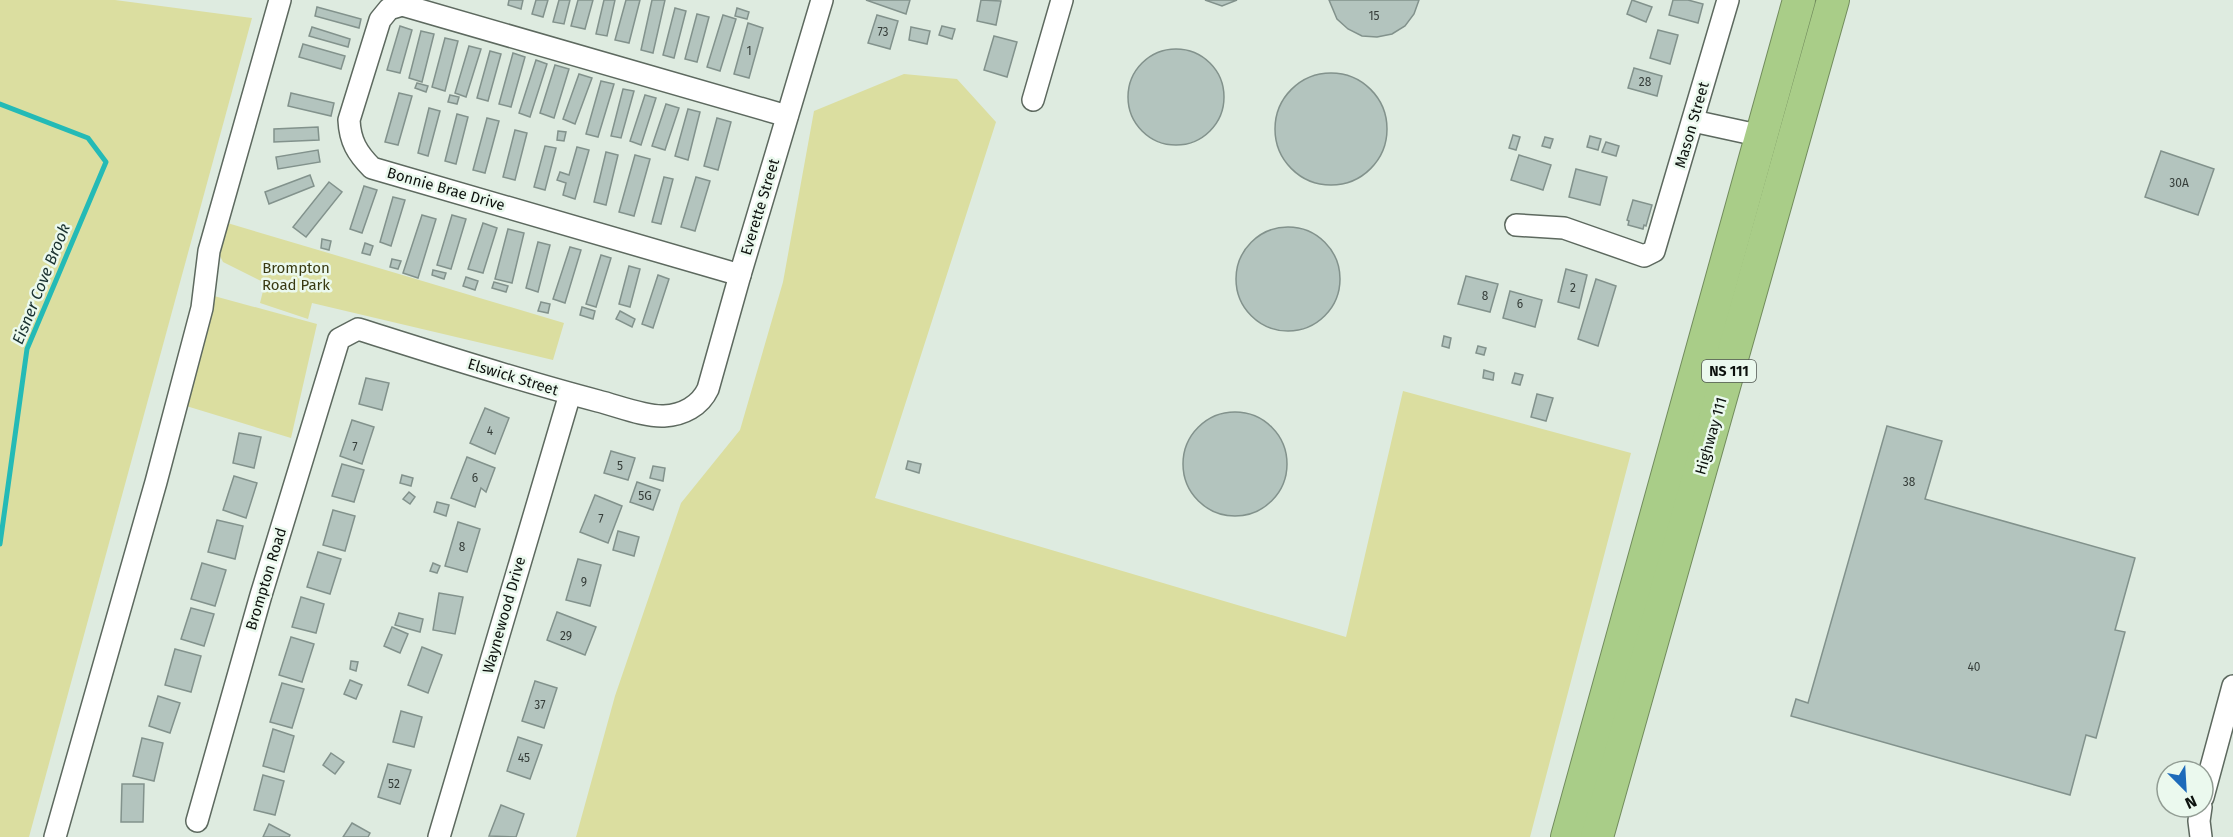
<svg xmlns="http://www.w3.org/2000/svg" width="2233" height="837" viewBox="0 0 2233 837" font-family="'Fira Sans',sans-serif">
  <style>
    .green { fill: #dbdea0 }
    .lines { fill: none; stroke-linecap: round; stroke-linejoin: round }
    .stream { stroke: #24bab6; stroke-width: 5 }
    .building { fill: #b3c4be; stroke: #82928c; stroke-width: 1.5 }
    .minor-casing { stroke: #5d695f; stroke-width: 24 }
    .highway-casing { stroke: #728c5d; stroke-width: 34 }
    .minor { stroke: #fff; stroke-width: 21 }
    .highway { stroke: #a9cd88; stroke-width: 32 }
    .labels { text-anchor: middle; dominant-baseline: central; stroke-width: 5; stroke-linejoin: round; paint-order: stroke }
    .number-label { font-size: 12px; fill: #363e3a }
    .shield { fill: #ebf9ee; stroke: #505751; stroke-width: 1.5 }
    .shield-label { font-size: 14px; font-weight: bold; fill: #0d120e }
    .street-label { font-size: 15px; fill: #0d120e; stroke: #ebf9ee }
    .park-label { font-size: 15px; fill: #393a12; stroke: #ebf9ee }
    .water-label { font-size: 16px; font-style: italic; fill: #1a3130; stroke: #ebf9ee }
  </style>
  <rect width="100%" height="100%" fill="#deebe0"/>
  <g class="green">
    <path d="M0,0H115L252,18L29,837H0Z"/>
    <path d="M904,74L957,79L996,122L875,498L1346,637L1403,391L1631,453L1530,837H576L615,696L681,503L740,430L783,282L814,111Z"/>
    <path d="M224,222L564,323L553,360L312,303L308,319L260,303L265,283L223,262L216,248Z"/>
    <path d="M214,296L317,324L291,438L183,405Z"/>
  </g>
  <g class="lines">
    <path class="stream" d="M0,104L88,138L106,162L27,349L0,544"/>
  </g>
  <g class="building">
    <path d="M509,0H523L521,9L508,5Z"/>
    <path d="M536,0H548L543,17L532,14Z"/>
    <path d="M559,0H570L564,24L553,22Z"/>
    <path d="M578,0H593L585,29L571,26Z"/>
    <path d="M604,0H615L607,36L596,34Z"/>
    <path d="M626,0H640L629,43L615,40Z"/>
    <path d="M652,0H665L653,53L641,50Z"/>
    <path d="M866,0H910L906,14Z"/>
    <path d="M981,0L1001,1L996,25L977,21Z"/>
    <path d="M1205,0H1237L1222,6Z"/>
    <path d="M1329,0H1419L1414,14L1405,26L1392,34L1377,37L1362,36L1348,29L1337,19Z"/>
    <path d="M1632,0L1652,7L1646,22L1627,14Z"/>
    <path d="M1673,0H1688L1703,4L1698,23L1669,15Z"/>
    <path d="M317,7L361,19L359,28L315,16Z"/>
    <path d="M675,8L686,11L674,58L663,55Z"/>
    <path d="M737,8L749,12L747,19L735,16Z"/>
    <path d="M697,14L709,17L697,62L685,59Z"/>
    <path d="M723,15L736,19L720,71L707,67Z"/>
    <path d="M877,15L898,21L890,49L868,43Z"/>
    <path d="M748,23L763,28L749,78L734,74Z"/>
    <path d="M400,26L412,30L400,73L387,70Z"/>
    <path d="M942,26L955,29L952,39L939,35Z"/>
    <path d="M312,27L350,39L348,47L309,36Z"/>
    <path d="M911,27L930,31L927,44L909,40Z"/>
    <path d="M1658,30L1678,35L1670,64L1650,58Z"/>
    <path d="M421,31L434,34L422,82L409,78Z"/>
    <path d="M994,36L1017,42L1007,77L984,70Z"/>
    <path d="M445,38L458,41L445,91L432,87Z"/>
    <path d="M303,44L345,56L341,69L299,57Z"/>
    <path d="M469,46L481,49L466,97L455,93Z"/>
    <circle cx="1176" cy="97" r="48"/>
    <path d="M490,51L501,54L488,101L477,98Z"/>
    <path d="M513,53L525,57L511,107L499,104Z"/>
    <path d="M536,60L547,64L530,117L519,113Z"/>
    <path d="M555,65L569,69L554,118L540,113Z"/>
    <path d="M1634,68L1662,76L1657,96L1628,88Z"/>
    <circle cx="1331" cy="129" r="56"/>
    <path d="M579,74L592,78L575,124L563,119Z"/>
    <path d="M601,81L614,84L598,137L586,134Z"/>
    <path d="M417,83L428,86L426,92L415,88Z"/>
    <path d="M623,89L634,91L621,138L611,136Z"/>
    <path d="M291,93L334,103L331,116L288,106Z"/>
    <path d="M399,93L412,96L398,145L385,142Z"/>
    <path d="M450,95L459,97L457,104L448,102Z"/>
    <path d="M645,95L656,98L641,145L630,141Z"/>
    <path d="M666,104L679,108L665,150L652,146Z"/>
    <path d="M429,108L440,111L428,156L418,153Z"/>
    <path d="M688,109L700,112L688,160L675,156Z"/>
    <path d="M457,114L468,117L456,164L445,161Z"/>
    <path d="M487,118L499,121L485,173L473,170Z"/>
    <path d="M717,118L731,122L718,170L704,166Z"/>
    <path d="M318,127L319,140L274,142V129Z"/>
    <path d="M515,130L527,133L515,180L503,177Z"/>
    <path d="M558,131L566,132L564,141L557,140Z"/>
    <path d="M1513,135L1520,137L1516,150L1509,148Z"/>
    <path d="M1590,136L1601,139L1598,150L1587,147Z"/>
    <path d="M1545,137L1553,139L1550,148L1542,146Z"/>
    <path d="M1606,142L1619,146L1616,156L1602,152Z"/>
    <path d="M545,146L556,148L545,190L534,187Z"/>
    <path d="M577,147L589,150L575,199L563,195L566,183L557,180L560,172L569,175Z"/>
    <path d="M318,150L320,162L278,169L276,157Z"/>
    <path d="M2161,151L2214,169L2198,215L2145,197Z"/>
    <path d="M606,152L618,155L606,205L594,202Z"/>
    <path d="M635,155L650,159L634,216L619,212Z"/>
    <path d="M1519,155L1551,165L1543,190L1511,180Z"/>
    <path d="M1576,169L1607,177L1600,205L1569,197Z"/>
    <path d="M310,175L314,186L269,204L265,192Z"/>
    <path d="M664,177L673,179L661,224L652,222Z"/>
    <path d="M696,177L710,181L695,231L681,227Z"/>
    <path d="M329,182L342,192L306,237L293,227Z"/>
    <path d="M364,186L377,190L362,233L350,229Z"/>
    <path d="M393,197L405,200L391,246L380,242Z"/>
    <path d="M1633,200L1652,205L1646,226L1644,225L1643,229L1628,225L1629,221L1627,220Z"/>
    <path d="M422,215L436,219L418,278L403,273Z"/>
    <path d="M452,215L466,219L451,269L437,265Z"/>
    <path d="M483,223L497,228L483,273L468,269Z"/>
    <circle cx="1288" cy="279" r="52"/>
    <path d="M508,229L524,233L512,283L495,279Z"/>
    <path d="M322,239L331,241L329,250L321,248Z"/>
    <path d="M538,242L550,245L538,292L526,288Z"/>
    <path d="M365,243L373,246L370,255L362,253Z"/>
    <path d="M570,247L581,250L565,303L553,299Z"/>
    <path d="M601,255L611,258L596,307L586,304Z"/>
    <path d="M392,259L401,261L398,269L390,267Z"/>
    <path d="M629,266L640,269L630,307L619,304Z"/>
    <path d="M1566,269L1587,275L1579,308L1558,302Z"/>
    <path d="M433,270L446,273L444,279L432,275Z"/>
    <path d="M658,275L669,279L653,328L642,324Z"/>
    <path d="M1466,276L1498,284L1490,312L1458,304Z"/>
    <path d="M466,277L478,281L475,290L463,286Z"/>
    <path d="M1596,279L1616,286L1598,346L1578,339Z"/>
    <path d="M494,282L508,286L506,292L492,288Z"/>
    <path d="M1510,291L1542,300L1535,327L1503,318Z"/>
    <path d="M541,302L550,304L548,313L538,311Z"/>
    <path d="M582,307L595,311L593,319L580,315Z"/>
    <path d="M620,311L635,319L632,327L616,319Z"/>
    <path d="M1444,336L1451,338L1449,348L1442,346Z"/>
    <path d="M1478,346L1486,348L1484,355L1476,353Z"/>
    <path d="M1484,370L1494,373L1493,380L1483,378Z"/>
    <path d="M1515,373L1523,375L1520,385L1512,383Z"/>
    <path d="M366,378L389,383L382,410L359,404Z"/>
    <path d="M1537,394L1553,398L1546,421L1531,417Z"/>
    <path d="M485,408L509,418L495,454L470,443Z"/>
    <circle cx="1235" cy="464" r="52"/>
    <path d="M352,420L374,427L362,464L340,456Z"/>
    <path d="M1887,426L1942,441L1925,499L2135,558L2115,630L2125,632L2096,738L2086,735L2070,795L1791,716L1796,699L1808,703Z"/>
    <path d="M239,433L261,437L254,468L233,463Z"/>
    <path d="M611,451L635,458L628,480L604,473Z"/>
    <path d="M467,457L495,468L486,492L481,488L475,507L451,498Z"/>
    <path d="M908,461L921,464L919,473L906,469Z"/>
    <path d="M342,464L364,470L354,502L332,496Z"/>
    <path d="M653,466L665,468L663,481L650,478Z"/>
    <path d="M402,475L413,478L411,486L400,483Z"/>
    <path d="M234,476L257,483L246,518L223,510Z"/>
    <path d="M637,482L660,490L653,510L630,502Z"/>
    <path d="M409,492L415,497L410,504L403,499Z"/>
    <path d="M595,495L622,506L608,543L580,532Z"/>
    <path d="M437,502L449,505L446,516L434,512Z"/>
    <path d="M333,510L355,516L345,551L323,545Z"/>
    <path d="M217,520L243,526L235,559L208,552Z"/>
    <path d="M458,522L480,529L467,572L445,566Z"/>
    <path d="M618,531L639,537L634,556L613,550Z"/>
    <path d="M318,552L341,559L330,594L307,587Z"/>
    <path d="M578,559L601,565L590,606L566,600Z"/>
    <path d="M202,563L226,570L215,606L191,599Z"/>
    <path d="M433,563L440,566L437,573L430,571Z"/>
    <path d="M439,593L463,597L455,634L433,630Z"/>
    <path d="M301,597L324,604L316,633L292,627Z"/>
    <path d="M191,608L214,614L204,646L181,639Z"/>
    <path d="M557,612L596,627L585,655L547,640Z"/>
    <path d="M399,613L423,619L420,632L395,625Z"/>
    <path d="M392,627L408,634L400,653L384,646Z"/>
    <path d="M291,637L314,644L302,682L279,675Z"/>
    <path d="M422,647L442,655L428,693L408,685Z"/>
    <path d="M175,649L201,656L191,692L165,685Z"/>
    <path d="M351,661L358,662L356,671L350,669Z"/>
    <path d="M350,680L362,685L356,699L344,694Z"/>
    <path d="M535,681L557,688L544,728L522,721Z"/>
    <path d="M282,683L304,689L292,728L270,722Z"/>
    <path d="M158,696L180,703L170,733L149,726Z"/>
    <path d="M401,711L422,717L414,747L393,742Z"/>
    <path d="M273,729L294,736L284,772L263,766Z"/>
    <path d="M518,737L542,745L530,779L507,771Z"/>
    <path d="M142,738L163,743L154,781L133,776Z"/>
    <path d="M331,753L344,762L335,774L323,765Z"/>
    <path d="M388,764L411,770L400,804L378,797Z"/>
    <path d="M263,775L284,781L275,815L254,810Z"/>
    <path d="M122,784H144L143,822H121Z"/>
    <path d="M501,805L524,814L516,837L489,836Z"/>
    <path d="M352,823L370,833L368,837H343Z"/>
    <path d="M269,824L290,835L289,837H263Z"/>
  </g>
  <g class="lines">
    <defs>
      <g id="minor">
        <path d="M1033,100L1062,0"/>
        <path d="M1693,121L1762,136"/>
        <path d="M1516,225L1564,228L1644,256L1654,251L1728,0"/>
        <path d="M740,275L372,168C357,153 350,141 349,120L380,20L389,9L402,5L787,116"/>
        <path d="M2203,797L2233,686"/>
        <path d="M2201,807L2199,821L2201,837"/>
        <path d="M197,821L261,595L339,339L358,329C437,354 517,380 598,401C618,406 645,417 664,416C683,415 700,406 708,389L740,275L822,0"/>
        <path d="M55,837L156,482L202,308L209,251L280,0"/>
        <path d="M439,837L570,394"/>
      </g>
      <g id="highway">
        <path d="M1567,837L1799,0"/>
        <path d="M1597,837L1833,0"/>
      </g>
    </defs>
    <use href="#minor" class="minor-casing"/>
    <use href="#highway" class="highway-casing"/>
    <use href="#minor" class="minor"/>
    <use href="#highway" class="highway"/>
  </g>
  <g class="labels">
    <g class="number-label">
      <text x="1374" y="16">15</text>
      <text x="883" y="32">73</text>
      <text x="749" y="51">1</text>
      <text x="1645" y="82">28</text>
      <text x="2179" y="183">30A</text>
      <text x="1573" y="288">2</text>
      <text x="1485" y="296">8</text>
      <text x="1520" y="304">6</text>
      <text x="490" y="431">4</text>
      <text x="355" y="447">7</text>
      <text x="620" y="466">5</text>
      <text x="475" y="478">6</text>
      <text x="1909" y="482">38</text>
      <text x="645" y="496">5G</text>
      <text x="601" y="519">7</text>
      <text x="462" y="547">8</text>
      <text x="584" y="582">9</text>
      <text x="566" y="636">29</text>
      <text x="1974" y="667">40</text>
      <text x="540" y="705">37</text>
      <text x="524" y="758">45</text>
      <text x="394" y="784">52</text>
    </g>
    <rect class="shield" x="1702" y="360" width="54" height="22" rx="4.5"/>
    <g class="shield-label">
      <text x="1729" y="371">NS 111</text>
    </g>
    <g class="street-label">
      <text transform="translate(1692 125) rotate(-74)">Mason Street</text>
      <text transform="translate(446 189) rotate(16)">Bonnie Brae Drive</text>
      <text transform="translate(760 207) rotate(-73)">Everette Street</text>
      <text transform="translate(513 377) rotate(17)">Elswick Street</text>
      <text transform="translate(1711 436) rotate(-74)">Highway 111</text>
      <text transform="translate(266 579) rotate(-73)">Brompton Road</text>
      <text transform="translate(504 615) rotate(-74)">Waynewood Drive</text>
    </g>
    <g class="park-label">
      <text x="296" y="268">Brompton<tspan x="296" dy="17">Road Park</tspan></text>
    </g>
    <g class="water-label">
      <text transform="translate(41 284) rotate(-68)">Eisner Cove Brook</text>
    </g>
  </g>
  <g transform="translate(2185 789) rotate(156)"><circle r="28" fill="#ebf9ee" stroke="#929d94" stroke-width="1.5"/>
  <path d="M0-4.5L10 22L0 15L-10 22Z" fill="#1d6aba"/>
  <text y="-9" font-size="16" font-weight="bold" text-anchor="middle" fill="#0d120e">N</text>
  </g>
</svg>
